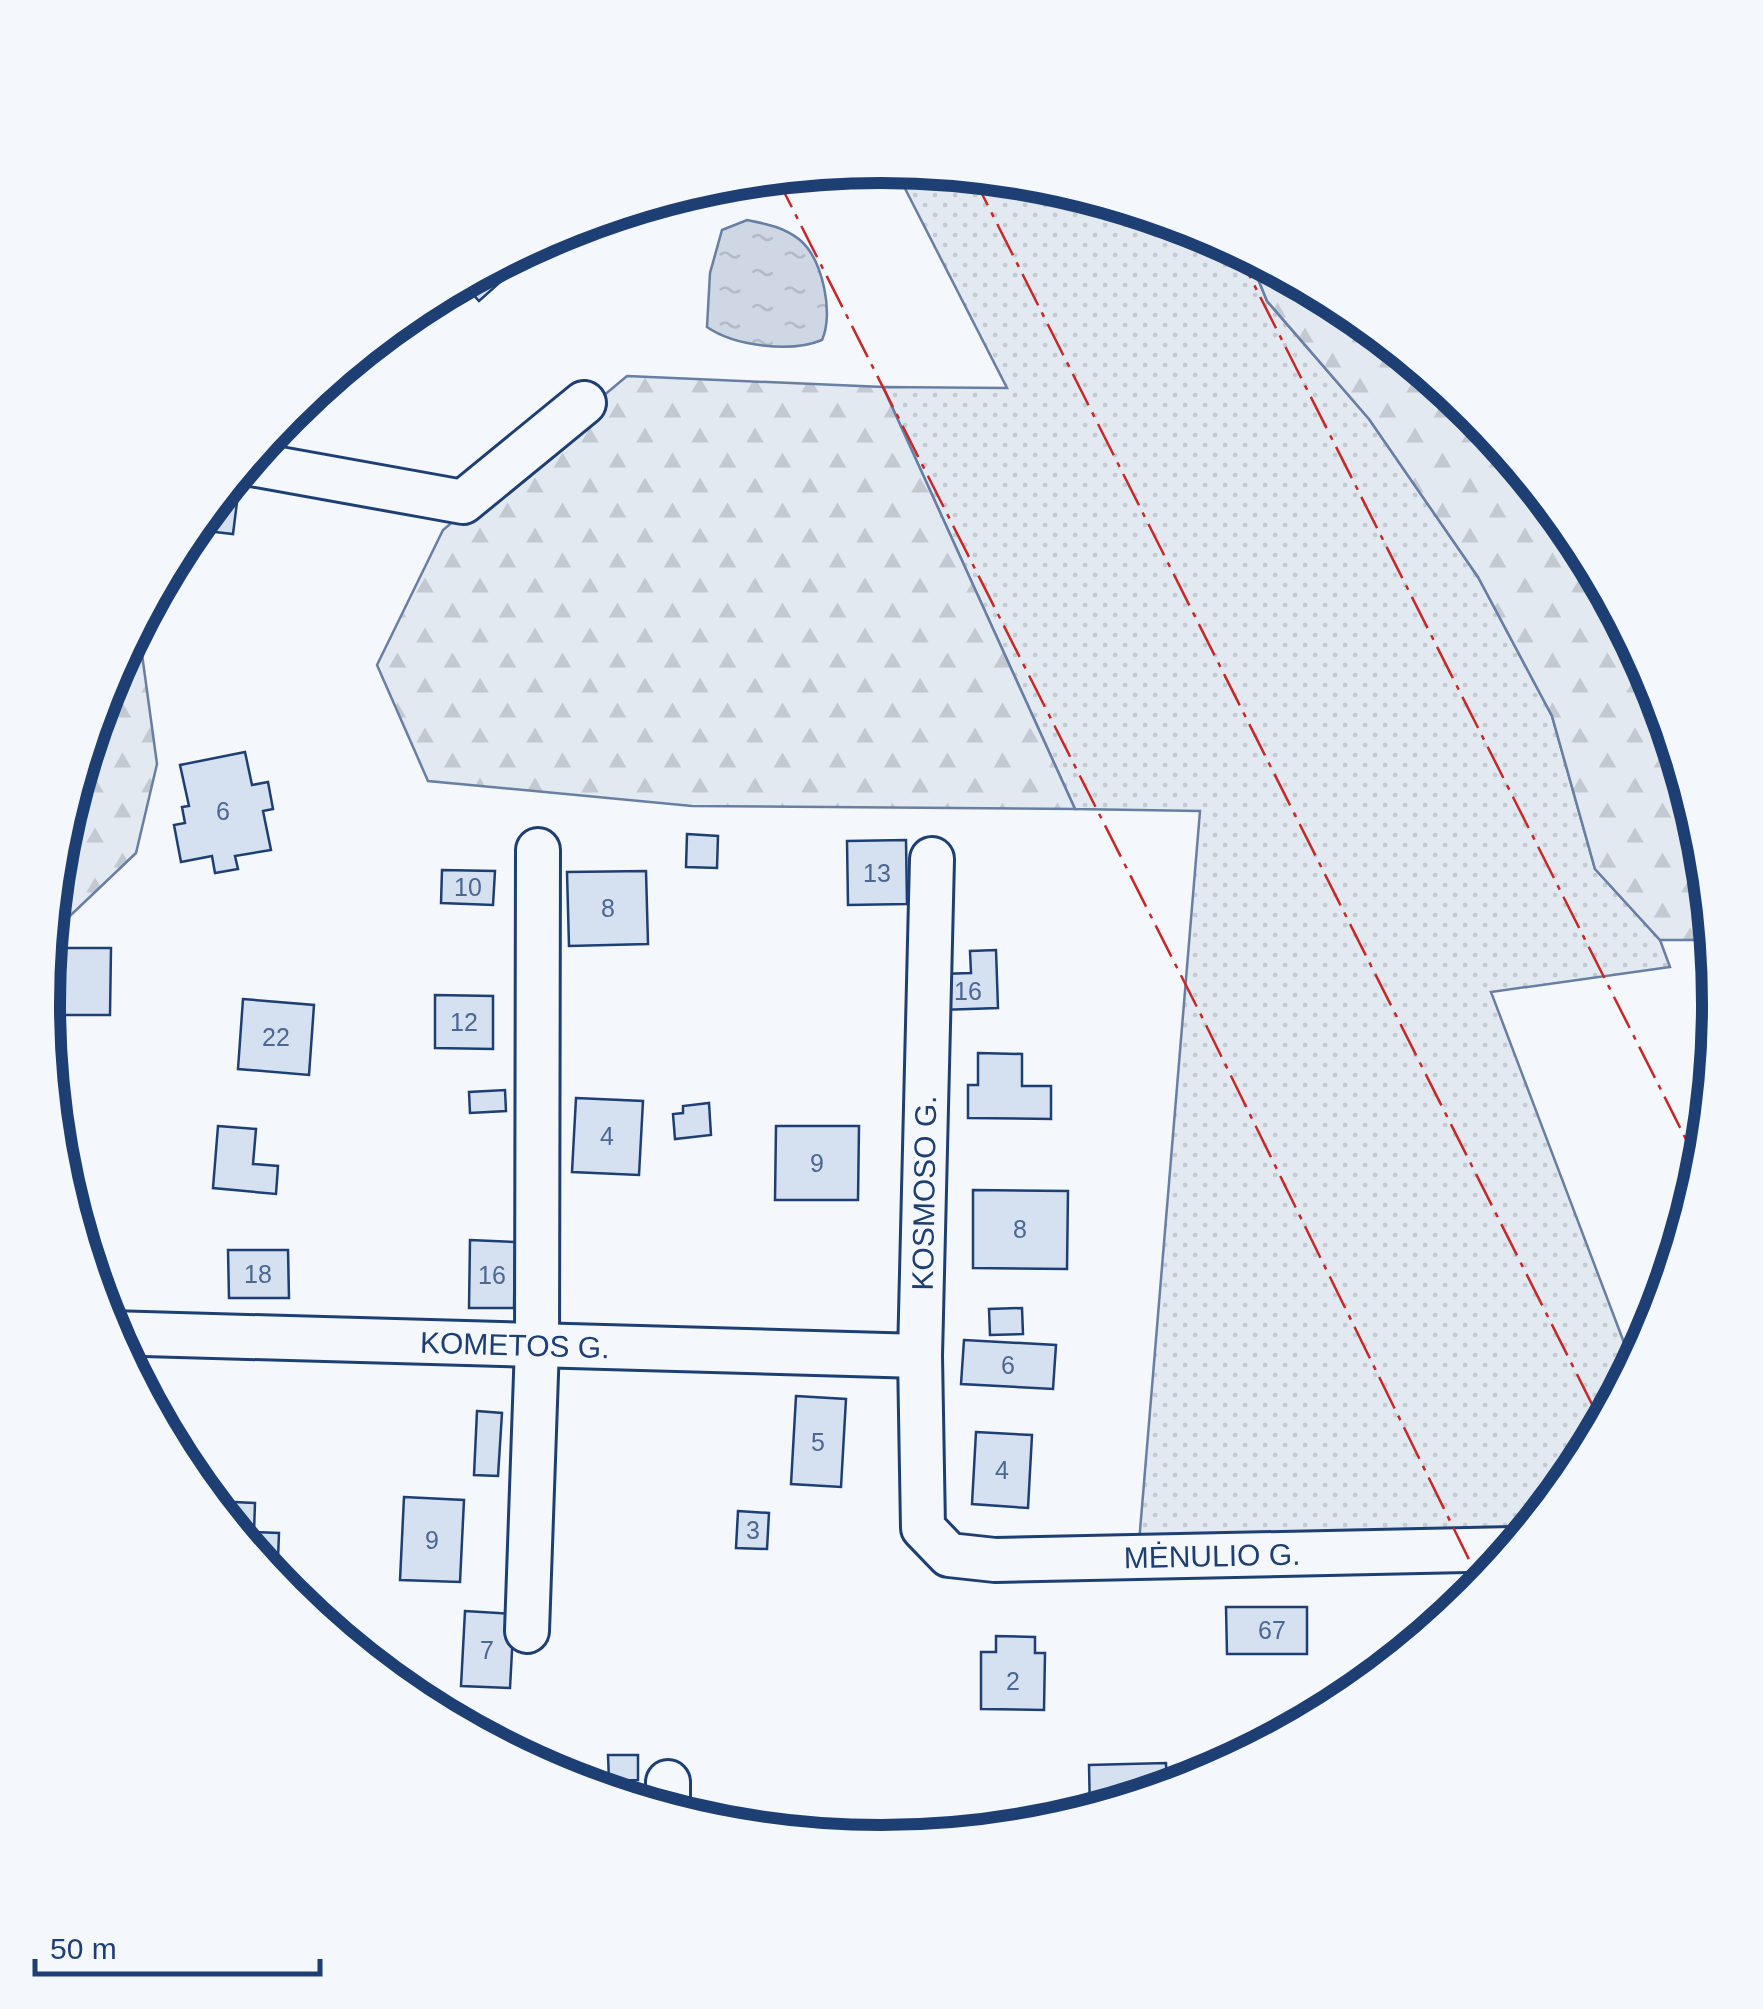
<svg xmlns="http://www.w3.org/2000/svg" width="1763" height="2009" viewBox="0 0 1763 2009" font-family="Arial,sans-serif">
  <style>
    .grass { fill: url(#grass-dots); stroke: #687fa3; stroke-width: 2.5 }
    .forest { fill: url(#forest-firs); stroke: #687fa3; stroke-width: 2.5 }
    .water { fill: url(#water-ripples); stroke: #687fa3; stroke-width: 2.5 }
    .building { fill: #d5e0f0; stroke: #1d3f73; stroke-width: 2.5 }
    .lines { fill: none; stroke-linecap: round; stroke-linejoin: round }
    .minor-casing { stroke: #1d3f73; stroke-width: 48 }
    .minor { stroke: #f4f7fb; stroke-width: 42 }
    .power { stroke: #c62828; stroke-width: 2.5; stroke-dasharray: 35 8 5 8; stroke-linecap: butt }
    .labels { text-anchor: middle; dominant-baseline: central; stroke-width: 8; stroke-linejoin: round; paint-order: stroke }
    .number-label { font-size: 25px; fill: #4b6792 }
    .street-label { font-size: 30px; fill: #1d3f73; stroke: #f4f7fb }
    .rim { fill: none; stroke: #1d3f73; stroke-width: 12 }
  </style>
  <defs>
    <pattern id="grass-dots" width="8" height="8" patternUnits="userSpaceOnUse" patternTransform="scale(2.5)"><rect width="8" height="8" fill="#e3e9f0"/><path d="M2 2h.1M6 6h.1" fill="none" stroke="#c2c9d1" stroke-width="1.8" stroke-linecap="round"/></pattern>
    <pattern id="forest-firs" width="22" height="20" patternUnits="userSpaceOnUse" patternTransform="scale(2.5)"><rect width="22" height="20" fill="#e3e9f0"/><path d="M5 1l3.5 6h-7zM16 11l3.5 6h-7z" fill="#c2c9d1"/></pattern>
    <pattern id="water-ripples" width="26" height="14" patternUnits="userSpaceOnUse" patternTransform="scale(2.5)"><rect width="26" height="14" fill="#cfd7e4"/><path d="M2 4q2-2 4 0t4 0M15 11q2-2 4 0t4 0" fill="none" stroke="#b1bac7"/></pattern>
  </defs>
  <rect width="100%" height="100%" fill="#f4f7fb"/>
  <path class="grass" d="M894,167L1046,182L1203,230L1248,254L1267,301L1369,419L1478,577L1552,716L1595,869L1660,940L1670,967L1491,992L1634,1369L1579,1471L1514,1549L1138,1555L1200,811L1075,809L883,387L1007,388Z"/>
  <g class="forest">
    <path d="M1248,254L1348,307L1475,412L1579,539L1657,684L1704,841L1714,940H1660L1595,869L1552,716L1478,577L1369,419L1267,301Z"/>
    <path d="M627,376L883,387L1075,809L692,806L428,781L377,665L443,530Z"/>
    <path d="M138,625L157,764L136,853L49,936L59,840L107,683Z"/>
  </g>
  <path class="water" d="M747,220C767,224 784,227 800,240C823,260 834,314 822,340C791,353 734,346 707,327L710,273L722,230Z"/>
  <g class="building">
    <path d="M655,201L657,210L607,221L605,216Z"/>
    <path d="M518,252L525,260L479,301L462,282Z"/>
    <path d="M222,492L238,494L233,534L197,530L198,521Z"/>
    <path d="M245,752L252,785L268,782L273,809L263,811L271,850L235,856L238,869L215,873L212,856L181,862L174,825L185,823L182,807L189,806L180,765Z"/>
    <path d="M687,834L718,836L717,868L686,867Z"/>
    <path d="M906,840L907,904L848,905L847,841Z"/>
    <path d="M442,870L495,871L493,905L441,903Z"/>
    <path d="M646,871L648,944L569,946L567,872Z"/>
    <path d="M48,948H111L110,1015H44Z"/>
    <path d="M996,950L998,1008L940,1010L939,974L971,973L970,951Z"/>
    <path d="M435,995L493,996V1049L435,1048Z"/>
    <path d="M243,999L314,1005L309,1075L238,1069Z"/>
    <path d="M978,1053L1022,1054V1086H1051V1119L968,1118V1085H978Z"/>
    <path d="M505,1090L506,1111L470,1113L469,1092Z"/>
    <path d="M576,1098L643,1101L639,1175L572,1172Z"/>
    <path d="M709,1103L711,1135L675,1139L673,1114L683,1113V1106Z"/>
    <path d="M218,1126L256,1129L253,1164L278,1166L276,1194L213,1188Z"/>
    <path d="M776,1126H859L858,1200H775Z"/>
    <path d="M973,1190L1068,1191L1067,1269L973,1268Z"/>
    <path d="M470,1240L515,1242L514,1308H469Z"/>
    <path d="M228,1250H288L289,1298H229Z"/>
    <path d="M1022,1308L1023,1334L990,1335L989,1309Z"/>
    <path d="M964,1340L1056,1345L1053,1389L961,1384Z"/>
    <path d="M796,1396L846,1399L841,1487L791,1484Z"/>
    <path d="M477,1411L502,1413L498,1476L474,1475Z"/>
    <path d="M976,1432L1032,1435L1028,1508L972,1504Z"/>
    <path d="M404,1497L464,1500L460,1582L400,1580Z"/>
    <path d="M211,1501L255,1503L254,1532L279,1533L277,1584Z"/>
    <path d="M738,1511L769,1513L767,1549L736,1548Z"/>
    <path d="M1226,1607H1307V1654H1227Z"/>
    <path d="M465,1611L514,1614L510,1688L461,1686Z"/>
    <path d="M996,1636L1035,1637V1653H1045L1044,1710L981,1709V1652H996Z"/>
    <path d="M608,1755H638V1780L609,1781Z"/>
    <path d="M1166,1763L1167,1791L1090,1814L1089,1765Z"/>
  </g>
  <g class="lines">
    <defs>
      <g id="minor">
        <path d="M246,463L463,502L584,403"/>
        <path id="s1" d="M932,859L920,1356L923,1528L949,1555L995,1560L1514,1549"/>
        <path id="s2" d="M110,1333L920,1356"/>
        <path d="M527,1631L537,1346L538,850"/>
        <path d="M668,1812V1782"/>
      </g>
    </defs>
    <use href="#minor" class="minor-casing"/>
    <use href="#minor" class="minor"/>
    <g class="power">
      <path d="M972,174L1603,1426"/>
      <path d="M776,176L1200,1013L1483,1588"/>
      <path d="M1235,247L1703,1173"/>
    </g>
  </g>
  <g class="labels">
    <g class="number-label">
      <text x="223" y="811">6</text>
      <text x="877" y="873">13</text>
      <text x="468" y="887">10</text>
      <text x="608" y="908">8</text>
      <text x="968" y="991">16</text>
      <text x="464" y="1022">12</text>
      <text x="276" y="1037">22</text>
      <text x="607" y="1136">4</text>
      <text x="817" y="1163">9</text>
      <text x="1020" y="1229">8</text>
      <text x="258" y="1274">18</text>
      <text x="492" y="1275">16</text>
      <text x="1008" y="1365">6</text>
      <text x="818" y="1442">5</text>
      <text x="1002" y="1470">4</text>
      <text x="753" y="1530">3</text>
      <text x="432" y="1540">9</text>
      <text x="1272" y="1630">67</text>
      <text x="487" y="1650">7</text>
      <text x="1013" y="1681">2</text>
    </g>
    <g class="street-label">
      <text transform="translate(924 1193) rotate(-89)">KOSMOSO G.</text>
      <text stroke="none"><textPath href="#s2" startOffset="405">KOMETOS G.</textPath></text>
      <text stroke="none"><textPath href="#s1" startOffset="970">MĖNULIO G.</textPath></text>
    </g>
  </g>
  <path d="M0 0H1763V2009H0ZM60 1004a821 821 0 1 1 1642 0a821 821 0 1 1-1642 0Z" fill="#f4f7fb" fill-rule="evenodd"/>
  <path class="rim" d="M60 1004a821 821 0 1 1 1642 0a821 821 0 1 1-1642 0Z"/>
  <path d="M35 1959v15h285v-15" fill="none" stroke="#1d3f73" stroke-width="5"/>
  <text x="50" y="1959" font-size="30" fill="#1d3f73" stroke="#f4f7fb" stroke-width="8" paint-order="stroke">50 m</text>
</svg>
